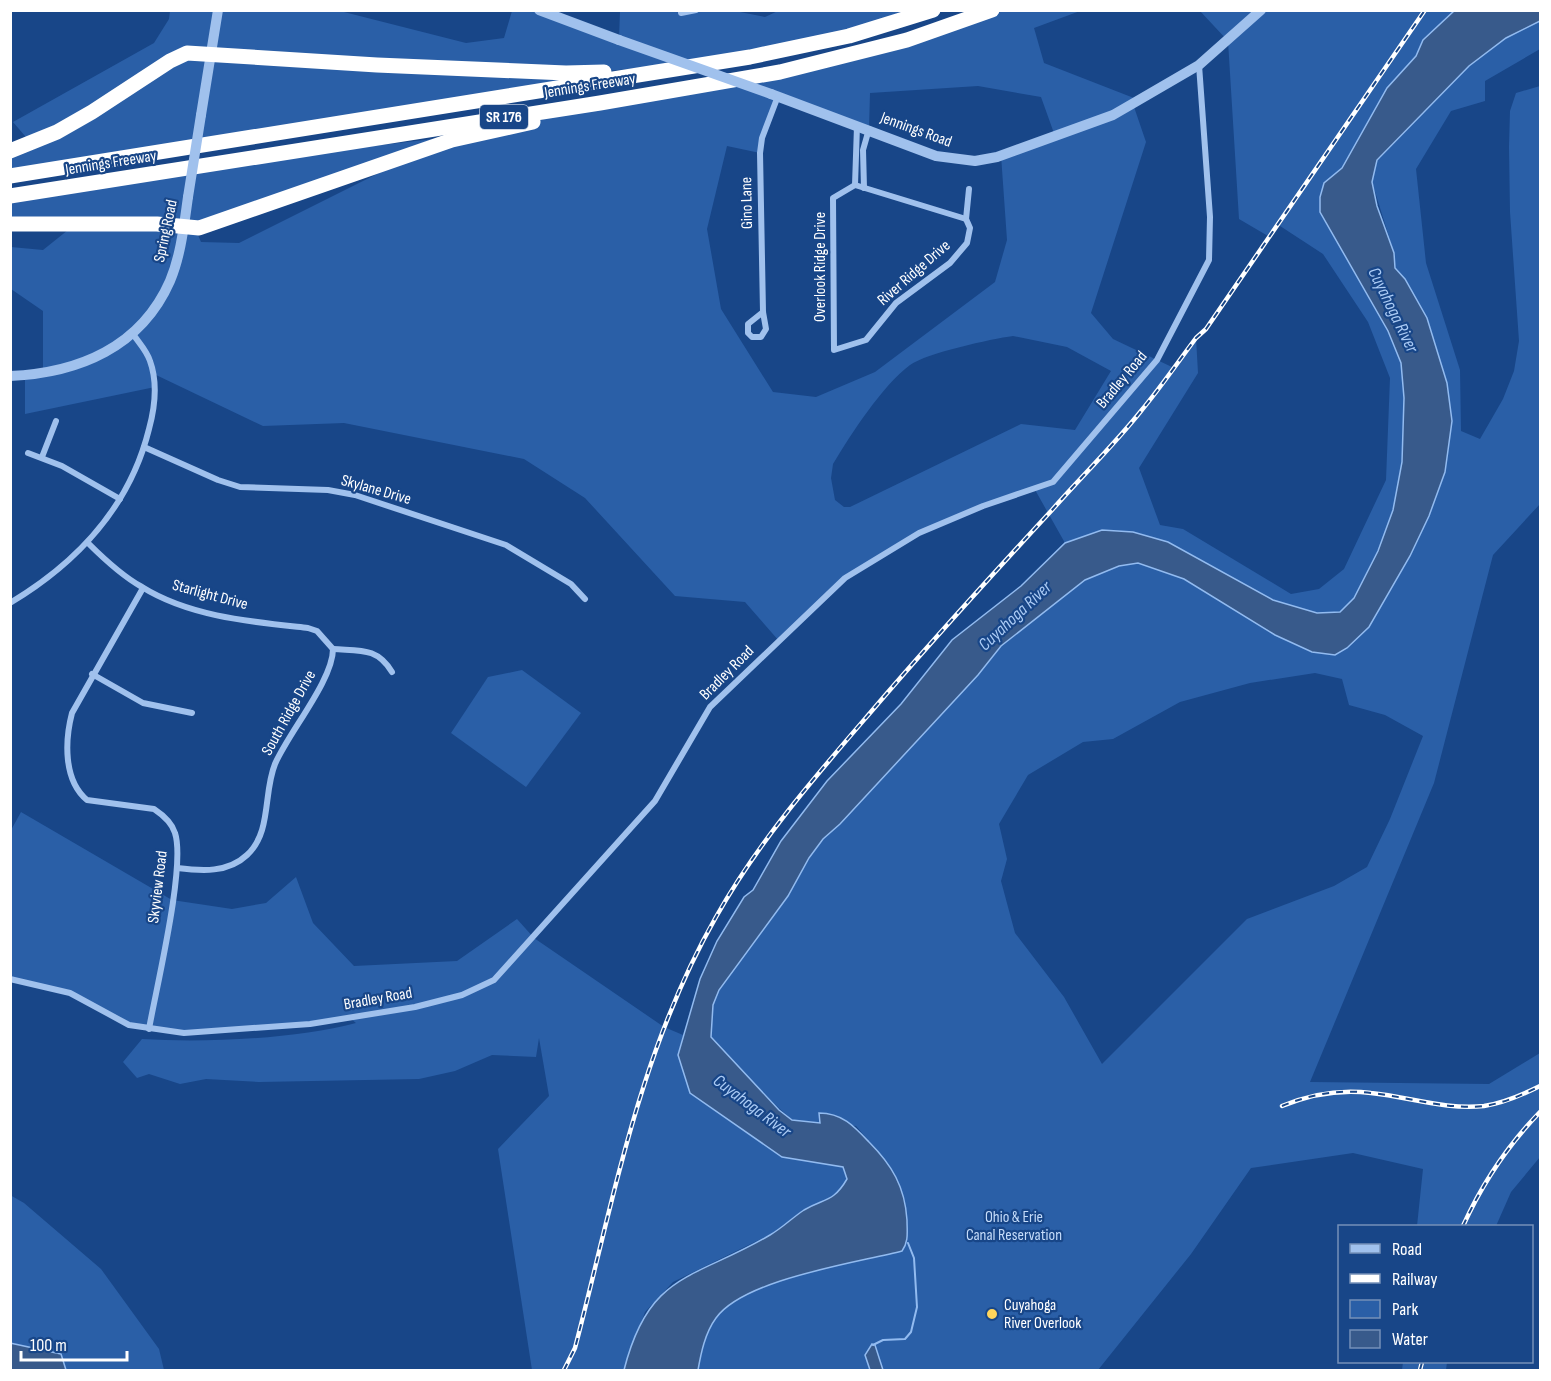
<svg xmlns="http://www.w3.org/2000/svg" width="1551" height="1381" viewBox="0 0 1551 1381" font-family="'Sofia Sans Condensed',sans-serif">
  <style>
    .green { fill: #2a5fa7; fill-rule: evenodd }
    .water { fill: #385a8b; stroke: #92bbf0; stroke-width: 1.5 }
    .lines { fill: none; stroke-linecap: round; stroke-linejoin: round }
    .stream { stroke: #92bbf0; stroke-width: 2 }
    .minor { stroke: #a0c1ed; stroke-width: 6 }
    .tertiary { stroke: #a0c1ed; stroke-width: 10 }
    .motorway { stroke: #fff; stroke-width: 15 }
    .rail-casing { stroke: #fff; stroke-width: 4.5 }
    .rail { stroke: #184688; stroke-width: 2; stroke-dasharray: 7; stroke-linecap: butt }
    .tertiary-bridge { stroke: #a0c1ed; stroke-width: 10 }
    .poi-dot { fill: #ffd55c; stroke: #184688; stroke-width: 2 }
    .labels { text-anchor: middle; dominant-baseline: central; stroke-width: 4.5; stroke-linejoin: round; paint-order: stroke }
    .shield { fill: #184688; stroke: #bac8db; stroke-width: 1.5 }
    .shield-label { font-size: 15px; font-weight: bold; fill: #fff }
    .street-label { font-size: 16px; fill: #fff; stroke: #184688 }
    .park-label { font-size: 16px; fill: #c5dcfa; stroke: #184688 }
    .poi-label { font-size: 16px; fill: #fff; stroke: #184688; text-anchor: start }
    .water-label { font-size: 18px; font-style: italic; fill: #abcbf5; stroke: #184688 }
  </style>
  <rect width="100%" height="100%" fill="#184688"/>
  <g class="green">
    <path d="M730,10L765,17L780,10L933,11L879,28L657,66L608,71L563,87L11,176L10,151L31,143L13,122L154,43L169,19L170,11H340L466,43L504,38L512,11H539L619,39L620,11Z"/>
    <path d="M992,11H1080L1034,28L1044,63L1139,100L1133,104L1146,142L1091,313L1113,339L1174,368L1196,338L1198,373L1139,468L1160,525L1183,529L1291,594L1319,589L1344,569L1386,480L1390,378L1368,322L1323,254L1277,224L1268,236L1239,219L1228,41L1200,11H1454L1423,39L1416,56L1387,88L1342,168L1324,183L1320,212L1388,331L1401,363L1404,398L1402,462L1393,510L1378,551L1354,598L1340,612L1317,613L1273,600L1168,542L1133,532L1102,530L1065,543L1034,488L919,533L845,578L779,641L745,602L675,596L585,498L524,459L344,423L263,426L154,374L155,387L25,414V375L43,373V311L11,289V247L43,250L73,226L11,220L10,196L226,163L433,139L195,228L201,242L239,243L433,146L564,114L780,72ZM978,86L1041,97L1055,136L1001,155L1007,240L995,282L875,372L816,397L773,392L721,309L707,229L727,146L760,153L778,96L869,129L870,93ZM1013,336L1067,347L1111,371L1075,430L1021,424L850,507H844L835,500L831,478L833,464C851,434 882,386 910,365C927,353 991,339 1013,336Z"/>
    <path d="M1540,21V49L1485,81V101L1451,111L1416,169L1426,263L1460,370L1461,431L1480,439L1503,399L1514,371L1519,341L1510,212L1509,147L1510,111L1516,93L1540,86V504L1493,555L1434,783L1310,1082L1489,1084L1540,1053V1157L1511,1192L1496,1226H1417L1423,1169L1353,1153L1251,1168L1191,1254L1098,1370H698C702,1353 705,1333 716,1318C744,1279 856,1263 902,1251L868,1140L856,1126L792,1120L730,1063L711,1037L713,1005L719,990L768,923L823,838L995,644L1066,588L1119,566L1138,563L1188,578L1211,595L1268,631L1312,652L1430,512L1445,472L1447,383L1427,318L1405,279L1395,268L1394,253L1372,182L1377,160L1469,66L1506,38ZM1315,673L1342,679L1349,705L1385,715L1423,736L1390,819L1367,867L1334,886L1247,919L1102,1064L1064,997L1015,933L1001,881L1007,859L999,824L1028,775L1083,742L1113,739L1180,702L1250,683Z"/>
    <path d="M522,670L581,713L526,787L451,733L488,677Z"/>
    <path d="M21,812L172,900L232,909L266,903L296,877L313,923L354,966L457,961L517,919L534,938L664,1027L683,1035L678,1055L690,1093L782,1157L843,1167L847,1179L838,1194L805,1209L771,1234L673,1282L645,1312L624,1370H532L498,1149L549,1096L539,1038L536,1057L492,1055L455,1071L419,1079L259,1082L206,1079L180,1084L149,1074L137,1078L123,1062L142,1039C204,1043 297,1039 356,1023L350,1018L184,1033L129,1025L79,997L11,979L10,832Z"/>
    <path d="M10,1195L24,1203L101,1269L159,1349L164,1370H66L63,1362L35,1348L11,1343Z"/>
    <path d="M1403,1362H1447L1446,1370H1402Z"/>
  </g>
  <g class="water">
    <path d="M1454,11H1540V21L1506,38L1469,66L1377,160L1372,182L1377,206L1394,253L1395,268L1405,279L1427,318L1447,383L1452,421L1445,472L1429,516L1410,556L1369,627L1347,648L1335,655L1312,652L1275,635L1184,579L1138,563L1119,566L1085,580L1001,646L978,675L840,824L823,839L809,858L788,896L719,990L713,1005L711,1037L779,1110L792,1120L820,1123L819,1113C842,1113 854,1126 869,1142C892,1165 905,1187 907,1220C907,1232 909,1241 902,1251C856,1263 744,1279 716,1318C705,1333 701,1353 698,1370H624C649,1271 694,1280 770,1235C782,1228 792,1218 804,1210C824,1198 833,1203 847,1179L843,1167L782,1157L690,1093L678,1055L700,979L717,941L744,897L753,890L781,841L827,781L901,704L952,640L1021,586L1065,543L1102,530L1133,532L1168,542L1273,600L1317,613L1340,612L1354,598L1378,551L1393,510L1402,462L1404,398L1401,363L1388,331L1320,212V197L1324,183L1342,168L1387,88L1416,56L1423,40Z"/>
    <path d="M10,1343L61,1354L66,1370H11Z"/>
    <path d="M872,1344L875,1345L883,1370H870L865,1355Z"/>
  </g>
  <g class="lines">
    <path class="stream" d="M873,1345L883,1340L905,1339L911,1332L917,1307L914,1258L908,1243"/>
    <g class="minor">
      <path d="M681,13L696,10"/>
      <path d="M855,185L833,198L834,350L866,340L896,303L950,263L967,243L970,228L966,219L969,189"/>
      <path d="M855,185L966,219"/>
      <path d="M855,185L857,126"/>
      <path d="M864,188L863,150L869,129"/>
      <path d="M763,312L748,324V333L752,337H761L766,329L763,312L760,153L762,138L778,96"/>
      <path d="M144,447L218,480L240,487L328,490L355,495L506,545L571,584L585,599"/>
      <path d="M28,453L62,466L120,499"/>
      <path d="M42,457L56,421"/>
      <path d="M88,543C104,559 122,576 142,587C190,617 253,622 308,628L317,631L333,649"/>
      <path d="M143,588L72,713C65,740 63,780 87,800L154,809C163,815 172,823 175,833C186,866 156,989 149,1029"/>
      <path d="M10,603C77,563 130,506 149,429C155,407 158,383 150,361C147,351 139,343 133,334"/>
      <path d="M333,649C360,651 377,647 392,672"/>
      <path d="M92,674L143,703L192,713"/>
      <path d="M177,868C202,871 228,873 247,855C272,832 263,793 275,764C289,732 333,680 333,649"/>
      <path d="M10,979L70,993L129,1025L184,1033L310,1024L415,1007L462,995L494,980L655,801L710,707L845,578L919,533L983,506L1053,482L1157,360L1209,260L1210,217L1199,65"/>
    </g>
    <g class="tertiary">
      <path d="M539,10L619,40"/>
      <path d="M771,94L936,156L975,161L997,157L1113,115L1132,104L1199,65L1261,10"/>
      <path d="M201,115L218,10"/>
      <path d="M10,376C79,373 141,347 170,281C181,255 184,225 188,197"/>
    </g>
    <g class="motorway">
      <path d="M10,151L57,132L92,112L170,61L187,53L377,65L566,73L604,72"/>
      <path d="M10,176L750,57L849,36L933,10"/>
      <path d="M10,196L600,103L780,72L907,40L992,10"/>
      <path d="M10,224H157L199,228L452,140L533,122"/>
    </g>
    <defs>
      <g id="rail">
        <path d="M1282,1106C1311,1094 1340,1089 1371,1093C1410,1097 1445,1110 1484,1106C1504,1103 1522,1095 1540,1086"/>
        <path d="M1463,1226C1482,1184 1508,1145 1540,1112"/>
        <path d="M564,1370L575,1348C614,1199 639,1052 716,917C758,842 814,778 870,713C929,644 990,577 1052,510C1081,477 1114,445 1141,411C1161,387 1178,362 1196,338L1206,329L1425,10"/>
        <path d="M1420,1370L1422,1362"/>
      </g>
    </defs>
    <use href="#rail" class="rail-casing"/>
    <use href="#rail" class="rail"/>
    <g class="tertiary-bridge">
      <path d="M619,40L771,94"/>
      <path d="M188,197L201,115"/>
    </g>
  </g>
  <circle class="poi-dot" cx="992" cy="1314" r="6"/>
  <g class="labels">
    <rect class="shield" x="480" y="105" width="48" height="24" rx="4.5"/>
    <g class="shield-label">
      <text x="504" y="117">SR 176</text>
    </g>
    <g class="street-label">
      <text transform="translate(590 86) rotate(-9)">Jennings Freeway</text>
      <text transform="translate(916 130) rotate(20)">Jennings Road</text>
      <text transform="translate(111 163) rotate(-9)">Jennings Freeway</text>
      <text transform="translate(747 203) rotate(-91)">Gino Lane</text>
      <text transform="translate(166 231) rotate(-78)">Spring Road</text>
      <text transform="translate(820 267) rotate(-90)">Overlook Ridge Drive</text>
      <text transform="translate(914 273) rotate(-41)">River Ridge Drive</text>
      <text transform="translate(1122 380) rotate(-50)">Bradley Road</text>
      <text transform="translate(376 490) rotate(16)">Skylane Drive</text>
      <text transform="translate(210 595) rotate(15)">Starlight Drive</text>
      <text transform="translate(727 673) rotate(-45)">Bradley Road</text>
      <text transform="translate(289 713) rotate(-61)">South Ridge Drive</text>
      <text transform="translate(158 887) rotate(-83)">Skyview Road</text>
      <text transform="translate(378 999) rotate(-10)">Bradley Road</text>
    </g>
    <g class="park-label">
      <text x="1014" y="1217">Ohio &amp; Erie<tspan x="1014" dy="18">Canal Reservation</tspan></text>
    </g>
    <g class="poi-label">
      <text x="1004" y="1305">Cuyahoga<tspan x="1004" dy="18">River Overlook</tspan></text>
    </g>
    <g class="water-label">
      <text transform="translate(1393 310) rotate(64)">Cuyahoga River</text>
      <text transform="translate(1015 616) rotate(-43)">Cuyahoga River</text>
      <text transform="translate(752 1106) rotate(37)">Cuyahoga River</text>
    </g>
  </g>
  <rect width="1551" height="1381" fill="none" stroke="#ffffff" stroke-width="24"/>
  <rect x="1338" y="1225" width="195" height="138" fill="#184688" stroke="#7490b8" stroke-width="1.5"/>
  <rect x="1350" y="1244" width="30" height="9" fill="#a0c1ed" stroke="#7490b8" stroke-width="1.5"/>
  <text x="1392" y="1255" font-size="18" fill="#ffffff">Road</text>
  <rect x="1350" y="1274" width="30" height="9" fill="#ffffff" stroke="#7490b8" stroke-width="1.5"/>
  <text x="1392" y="1285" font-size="18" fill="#ffffff">Railway</text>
  <rect x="1350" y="1300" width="30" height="18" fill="#2a5fa7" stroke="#7490b8" stroke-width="1.5"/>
  <text x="1392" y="1315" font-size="18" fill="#ffffff">Park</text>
  <rect x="1350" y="1330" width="30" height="18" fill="#385a8b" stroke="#7490b8" stroke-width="1.5"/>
  <text x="1392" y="1345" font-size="18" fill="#ffffff">Water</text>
  <path d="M21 1351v9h106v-9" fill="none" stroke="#ffffff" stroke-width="3"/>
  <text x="30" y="1351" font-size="18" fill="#ffffff" stroke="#184688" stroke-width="4.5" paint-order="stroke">100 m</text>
</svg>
